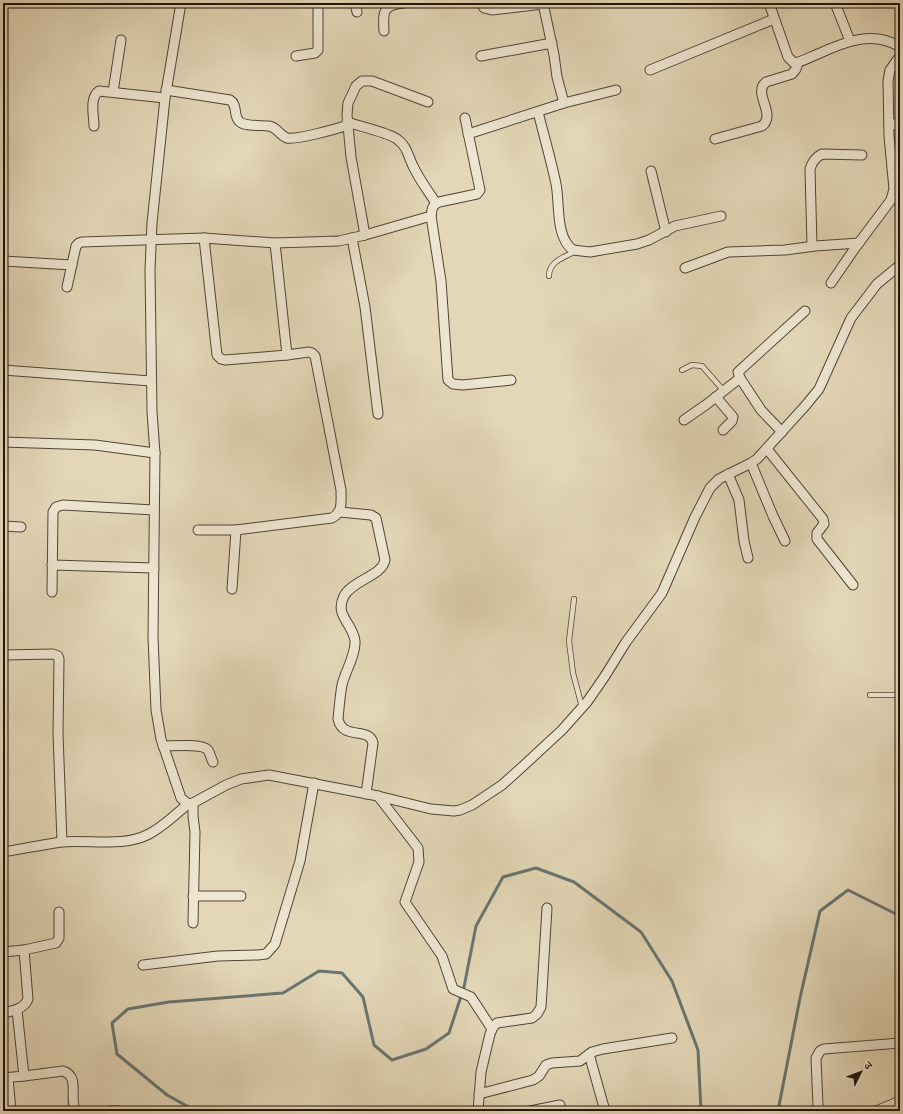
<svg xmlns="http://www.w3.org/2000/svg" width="903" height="1114" viewBox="0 0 903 1114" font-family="'Sorts Mill Goudy','Noto Serif Devanagari',serif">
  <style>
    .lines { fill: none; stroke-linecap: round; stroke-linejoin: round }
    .stream { stroke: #687671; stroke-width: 3 }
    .lane-casing { stroke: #524435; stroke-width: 6 }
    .street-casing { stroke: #524435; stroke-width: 11 }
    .lane { stroke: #ede5d0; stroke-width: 4.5 }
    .street { stroke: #ede5d0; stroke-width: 9 }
  </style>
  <rect width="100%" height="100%" fill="#e3d7b7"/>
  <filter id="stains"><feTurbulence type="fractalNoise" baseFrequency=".005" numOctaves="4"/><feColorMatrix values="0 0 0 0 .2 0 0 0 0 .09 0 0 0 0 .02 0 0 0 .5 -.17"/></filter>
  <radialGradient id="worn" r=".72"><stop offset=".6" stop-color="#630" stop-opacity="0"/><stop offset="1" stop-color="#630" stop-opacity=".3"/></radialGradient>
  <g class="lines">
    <g class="stream">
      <path d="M196,1111L167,1095L117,1054L112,1023L128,1009L169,1002L283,993L319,971L342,973L363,997L374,1045L392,1060L426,1049L449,1033L464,987L476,926L503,877L536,868L574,882L641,932L672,981L698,1050L701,1111"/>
      <path d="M778,1111L800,998L820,911L848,890L900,916"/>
    </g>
    <defs>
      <g id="lane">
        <path d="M549,276C549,261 565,257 576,251"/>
        <path d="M682,370L692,365L702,366L724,391"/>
        <path d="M574,599L569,641L573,673L582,707"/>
        <path d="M870,695H900"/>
      </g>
      <g id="street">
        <path d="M181,3L165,98L152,223L150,270L152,412L155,453L153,637L156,710L161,739L181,798L188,804L193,803L226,785L241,779L269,775L378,796L431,809L454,811L460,810L472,805L502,785L522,767L562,730L587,702L605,676L626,642L662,593L695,517L710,488L719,479L751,463L757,459L806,405L819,389L851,318L877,284L900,265"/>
        <path d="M355,3L357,12"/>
        <path d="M481,3L484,8L492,10L543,4"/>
        <path d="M543,3L554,55L557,77L564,103L616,90"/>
        <path d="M769,3L788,57L794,63C802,62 810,57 818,54C844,42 873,30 900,47"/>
        <path d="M835,3L850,41"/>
        <path d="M384,31C383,12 382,5 404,3"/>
        <path d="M296,56L315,53L318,50V3"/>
        <path d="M481,56L552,43"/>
        <path d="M650,70L774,19"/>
        <path d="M166,90L230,100C238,105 233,115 239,121C244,127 262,125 269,126C277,127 279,135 287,138C297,140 336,129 348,125"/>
        <path d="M113,92L121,40"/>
        <path d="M538,112C544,136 551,160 556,184C560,203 555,237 573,250L590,252L637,244L649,240L675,226L721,216"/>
        <path d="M347,122C359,126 389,133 397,139C407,146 408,156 413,166C419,179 428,191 436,203"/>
        <path d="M94,126C94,116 89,98 99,91L165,98"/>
        <path d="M889,126L900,122"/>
        <path d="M468,134L564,103"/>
        <path d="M715,139L762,126C777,114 752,93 766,82L792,74L796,69L798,63"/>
        <path d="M651,171L666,232"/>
        <path d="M431,216L441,281L448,380L453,384L463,385L511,380"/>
        <path d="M365,235L351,157L347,115L348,103L356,86L362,81H372L428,102"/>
        <path d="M204,238L217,355L221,359L225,360L287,355L275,243"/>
        <path d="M352,238L365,307L378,414"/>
        <path d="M812,246L810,169C812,162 816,157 822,154L862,155"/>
        <path d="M3,261L72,265"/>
        <path d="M685,268L728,252L785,250L815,246L859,243"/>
        <path d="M831,283L855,248L891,200L894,189L889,136L888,81L890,70L900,56"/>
        <path d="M67,287L76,246L79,243L82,242L204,238L275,243L339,241L365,235L431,216C432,209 432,205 439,202L477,194L480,190L465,118"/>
        <path d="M3,370L151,381"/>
        <path d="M716,397L733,417L732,421L723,430"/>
        <path d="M684,420L707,404L740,378"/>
        <path d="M782,432L761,410L740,378L738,372L805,311"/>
        <path d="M3,442L95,445L155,453"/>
        <path d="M767,449L823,519L824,524L817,533V539L853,585"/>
        <path d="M751,463L773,516L785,541"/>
        <path d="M728,474L739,500L744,541L748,558"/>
        <path d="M340,512L371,515L376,518L385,560C382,576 353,580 344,596C334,616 353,623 355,641C356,654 345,672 342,685C340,696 339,708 338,719C343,741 369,726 373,743L366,794"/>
        <path d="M3,526L21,527"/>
        <path d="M198,530H236L332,518C343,512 341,502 341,490L315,356L312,353L309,352L287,355"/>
        <path d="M52,565L154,568"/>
        <path d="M232,589L236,530"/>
        <path d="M52,592L53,512L56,507L63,505L154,510"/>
        <path d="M3,655L53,654L58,656L59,659L58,734L62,842"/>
        <path d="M163,746C172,746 202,743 208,750C210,753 211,759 213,762"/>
        <path d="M378,796L418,848L419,862L405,902L442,956L453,989L471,997L492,1029"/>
        <path d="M3,852C22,849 41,845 61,842C90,839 122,848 149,834C163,827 176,814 188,804"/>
        <path d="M193,896H241"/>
        <path d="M193,923L195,832L193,816V803"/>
        <path d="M3,952L24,950L56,943L59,938V912"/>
        <path d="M143,965L218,956L258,955L266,954L275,944L300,861L314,783"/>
        <path d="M3,1013C13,1011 24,1009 28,999L24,950"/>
        <path d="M589,1054L605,1111"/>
        <path d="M24,1076L63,1071C81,1077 68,1099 76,1111"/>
        <path d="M3,1078L24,1076L17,1010"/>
        <path d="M8,1078L11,1111"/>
        <path d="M479,1094L533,1080L539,1076L546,1065L552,1063L580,1061L592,1052L603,1049L672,1038"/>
        <path d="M818,1106L816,1058L820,1051L824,1049L900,1043"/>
        <path d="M109,1111H120"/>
        <path d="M478,1111L481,1072L490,1034L493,1027L497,1023L532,1018L537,1014L541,1007L547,908"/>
        <path d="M530,1111L560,1105"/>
        <path d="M876,1111L900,1101"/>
      </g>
    </defs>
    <use href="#lane" class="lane-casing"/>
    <use href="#street" class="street-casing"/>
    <use href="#lane" class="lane"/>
    <use href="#street" class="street"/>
  </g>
  <rect width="903" height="1114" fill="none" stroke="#e3d7b7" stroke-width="16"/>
  <rect x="4" y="4" width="895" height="1106" fill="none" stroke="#21130a" stroke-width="2"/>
  <rect x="8" y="8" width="887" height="1098" fill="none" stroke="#21130a"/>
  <g transform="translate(861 1072) rotate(48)" stroke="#ede5d0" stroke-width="3" paint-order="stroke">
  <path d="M0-3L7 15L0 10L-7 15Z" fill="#21130a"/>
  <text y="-6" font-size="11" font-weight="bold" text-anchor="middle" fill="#21130a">उ</text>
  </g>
  <rect width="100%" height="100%" filter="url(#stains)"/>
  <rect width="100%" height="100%" fill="url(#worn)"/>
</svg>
